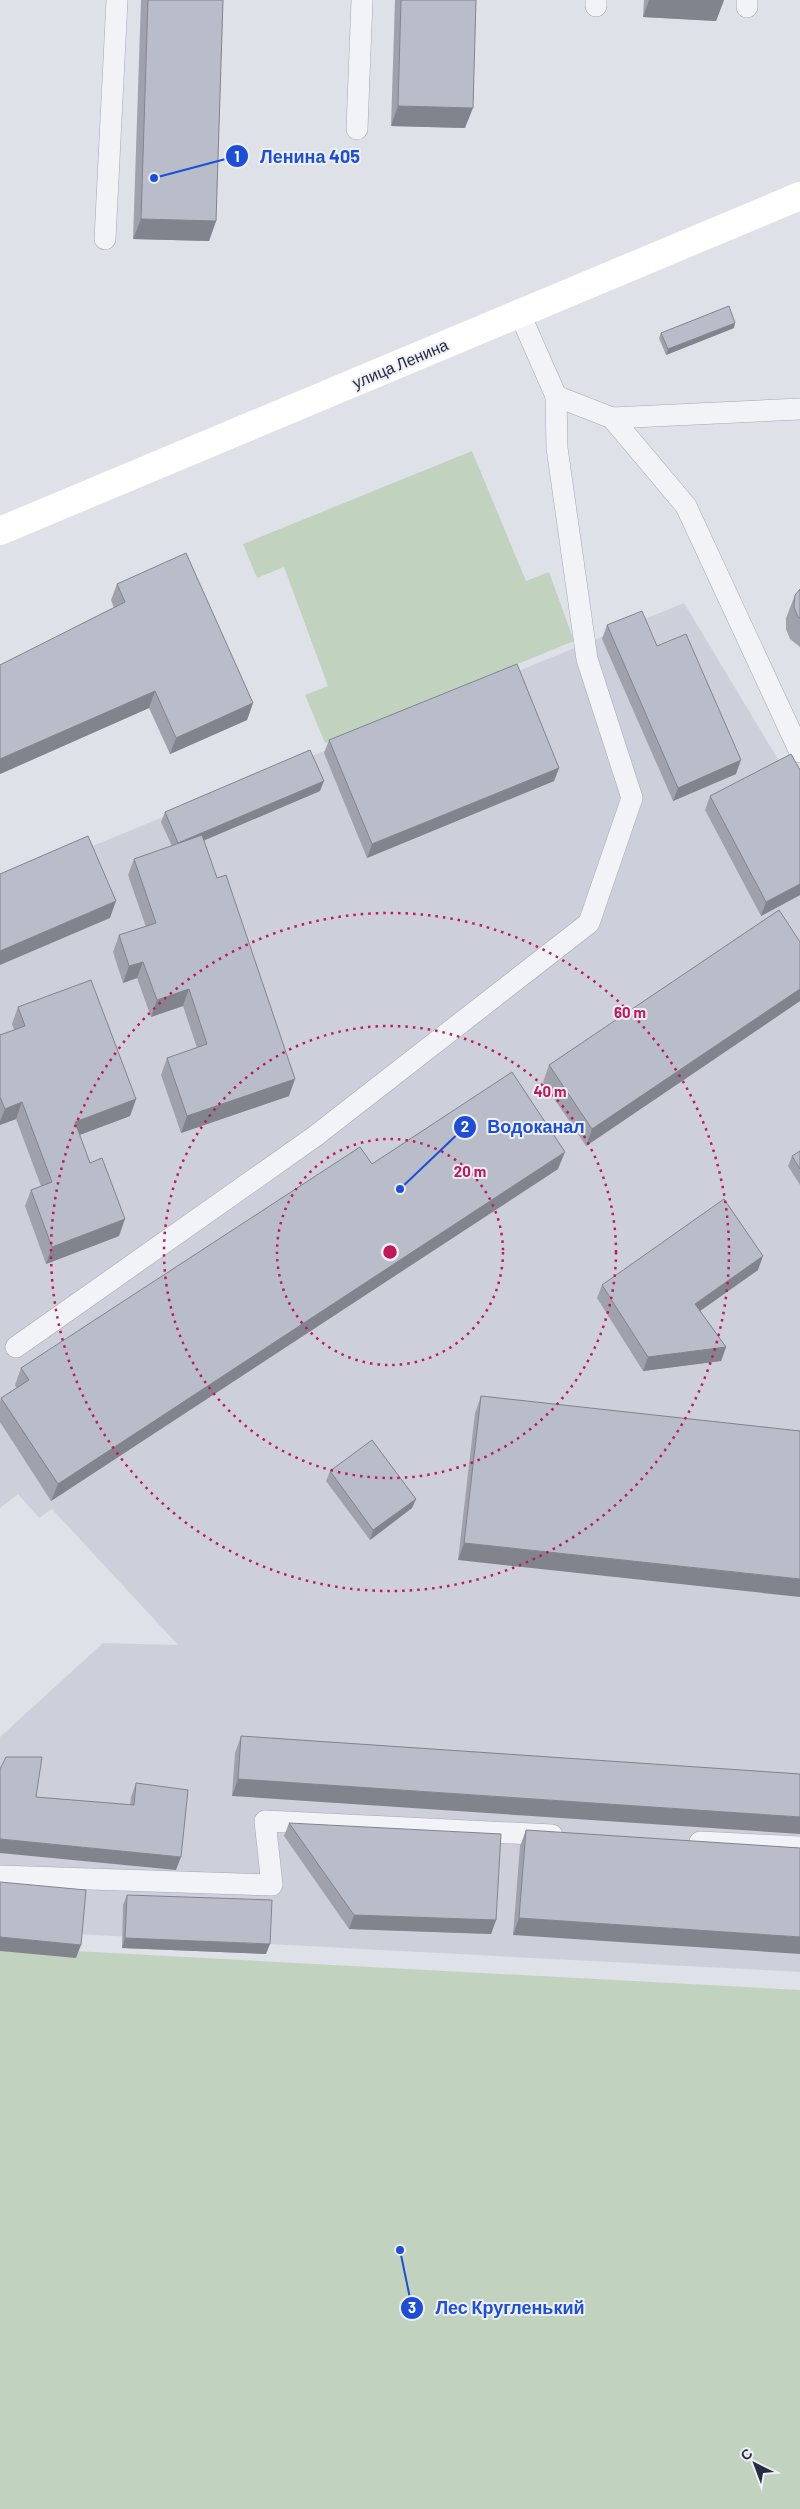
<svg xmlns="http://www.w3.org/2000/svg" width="800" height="2509" viewBox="0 0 800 2509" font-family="Barlow,sans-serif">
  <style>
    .built { fill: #cdd0db }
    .green { fill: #c1d3bf }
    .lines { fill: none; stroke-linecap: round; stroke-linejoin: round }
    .service-casing { stroke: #a4a7b3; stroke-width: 22 }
    .service { stroke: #f2f3f7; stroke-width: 21 }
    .secondary { stroke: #fff; stroke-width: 28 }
    .wall { fill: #9fa2ad }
    .shaded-wall { fill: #82848d }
    .building { fill: #b9bcc9; stroke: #82848d }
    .ring { fill: none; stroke: #c2185b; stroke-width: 2.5; stroke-dasharray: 2.5 5 }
    .labels { text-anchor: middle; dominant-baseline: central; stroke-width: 4; stroke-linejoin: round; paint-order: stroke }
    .street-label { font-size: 16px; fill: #272c41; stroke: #eef0f6 }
    .centre { fill: #c2185b; stroke: #eef0f6; stroke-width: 2.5 }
    .ring-label { font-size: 15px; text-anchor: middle; font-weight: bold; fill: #c2185b; stroke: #eef0f6; stroke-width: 4; stroke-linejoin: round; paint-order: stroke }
    .leader { fill: none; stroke: #1d4ed8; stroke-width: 2 }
    .callout-dot { fill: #1d4ed8; stroke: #eef0f6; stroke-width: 2 }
    .mark-label { font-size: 15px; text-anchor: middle; font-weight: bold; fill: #fff }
    .callout-label { font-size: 18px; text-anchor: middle; font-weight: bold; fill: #1d4ed8; stroke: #eef0f6; stroke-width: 4; stroke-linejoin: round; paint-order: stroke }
  </style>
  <rect width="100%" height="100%" fill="#dfe1e9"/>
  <path class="built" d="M684,603L800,796V1972L0,1930V1737L103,1643L178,1645L52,1509L39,1518L18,1494L0,1508V884Z"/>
  <g class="green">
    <path d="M472,451L526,581L549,572L574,641L325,743L305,695L328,686L284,567L257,578L243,544Z"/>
    <path d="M0,1947L800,1990V2509H0Z"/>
  </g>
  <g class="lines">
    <defs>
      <g id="service">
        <path d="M596,6V0"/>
        <path d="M747,7V0"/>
        <path d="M357,129L362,0"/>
        <path d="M105,239L117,0"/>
        <path d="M519,312L556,396L612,418L686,506L800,752"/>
        <path d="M612,418L800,409"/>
        <path d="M16,1347L314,1137L589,923L632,798L587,659L557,448L556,396"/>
        <path d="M700,1842L800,1847"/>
        <path d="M0,1876L272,1885L265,1821L552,1835"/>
      </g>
    </defs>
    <use href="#service" class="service-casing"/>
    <use href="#service" class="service"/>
    <path class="secondary" d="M0,531L800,196"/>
  </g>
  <g class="wall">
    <path d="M141,0H223L216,221L209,241L133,239Z"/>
    <path d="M395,0H476L465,128L391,126Z"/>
    <path d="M644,0H724L716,21L643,17Z"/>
    <path d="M734,328L666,355L659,338L661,333Z"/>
    <path d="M117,584L253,703L247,720L170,754L149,708L0,774V665L114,608L111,600Z"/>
    <path d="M800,589V647L790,639L786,629V618L795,595Z"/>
    <path d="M607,625L657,646L736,774L673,801L602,639Z"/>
    <path d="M329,740L559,768L554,781L367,858L324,753Z"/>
    <path d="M320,791L204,840L289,1096L181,1133L161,1075L167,1058L197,1048L183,1006L151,1017L137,978L123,983L113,952L119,935L146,927L128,875L134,859L172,846L161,822L165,812Z"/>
    <path d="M710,796L800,895L761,916L705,810Z"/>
    <path d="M800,942V1001L586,1146L543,1082L549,1065Z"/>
    <path d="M18,1007L136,1099L130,1116L79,1135L119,1236L46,1264L25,1206L31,1190L41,1186L16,1119L0,1125V1035L14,1030L12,1024Z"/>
    <path d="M800,1151V1185L788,1166L792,1156Z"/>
    <path d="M372,1164L558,1169L51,1501L0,1422V1402L1,1398L17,1388L15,1385L21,1368Z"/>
    <path d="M758,1270L700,1311L726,1347L721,1361L643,1371L597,1298L602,1285Z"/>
    <path d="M481,1396L800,1431L458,1560L475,1413Z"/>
    <path d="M330,1471L416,1499L412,1508L370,1540L326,1481Z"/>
    <path d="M241,1736L800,1774L232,1796L235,1753Z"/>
    <path d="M136,1783L176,1870L36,1797L130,1805L131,1797Z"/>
    <path d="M289,1823L496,1920L491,1934L349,1929L284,1836Z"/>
    <path d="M526,1830L800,1848L513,1935L520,1846Z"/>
    <path d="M127,1895L266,1954L122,1948L123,1905Z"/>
  </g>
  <g class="shaded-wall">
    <path d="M649,0H724L716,21L643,17Z"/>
    <path d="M398,106L473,108L465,128L391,126Z"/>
    <path d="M141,219L216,221L209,241L133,239Z"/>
    <path d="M735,323L734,328L666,355L668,349Z"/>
    <path d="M155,691L149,708L0,774V759Z"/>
    <path d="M253,703L247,720L170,754L176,738Z"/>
    <path d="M741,760L736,774L673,801L678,788Z"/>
    <path d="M559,768L554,781L367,858L372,844Z"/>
    <path d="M324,781L320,791L175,853L178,843Z"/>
    <path d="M800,884V895L761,916L766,902Z"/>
    <path d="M116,901L110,918L0,965V951Z"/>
    <path d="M143,962L137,978L123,983L129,966Z"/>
    <path d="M189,989L183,1006L151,1017L157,1000Z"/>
    <path d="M800,989V1001L586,1146L592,1129Z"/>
    <path d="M295,1079L289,1096L181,1133L187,1116Z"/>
    <path d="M136,1099L130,1116L69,1139L75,1122Z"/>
    <path d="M22,1102L16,1119L0,1125V1121L5,1109Z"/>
    <path d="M565,1152L558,1169L51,1501L58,1484Z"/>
    <path d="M125,1219L119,1236L46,1264L52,1247Z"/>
    <path d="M763,1256L758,1270L690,1318L695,1304Z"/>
    <path d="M726,1347L721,1361L643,1371L648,1357Z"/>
    <path d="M416,1499L412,1508L370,1540L373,1530Z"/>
    <path d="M464,1543L800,1579V1597L458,1560Z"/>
    <path d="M238,1779L800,1817V1834L232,1796Z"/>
    <path d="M0,1839L181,1857L176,1870L0,1853Z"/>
    <path d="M354,1915L496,1920L491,1934L349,1929Z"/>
    <path d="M519,1918L800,1937V1954L513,1935Z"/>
    <path d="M0,1937L81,1945L76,1958L0,1951Z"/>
    <path d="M125,1938L270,1944L266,1954L122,1948Z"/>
  </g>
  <g class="building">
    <path d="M148,0H223L216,221L141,219Z"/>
    <path d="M401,0H476L473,108L398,106Z"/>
    <path d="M729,306L735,323L668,349L661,333Z"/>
    <path d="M186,553L253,703L176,738L155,691L0,759V665L125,602L117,584Z"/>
    <path d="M800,589V618L798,617L794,607L795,595Z"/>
    <path d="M642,611L657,646L686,634L741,760L678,788L607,625Z"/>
    <path d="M517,664L559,768L372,844L329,740Z"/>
    <path d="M310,750L324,781L178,843L165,812Z"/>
    <path d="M791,754L800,770V884L766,902L710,796Z"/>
    <path d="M202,835L217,878L226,875L295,1079L187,1116L167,1058L207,1044L189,989L157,1000L143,962L129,966L119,935L156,923L134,859Z"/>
    <path d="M88,836L116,901L0,951V874Z"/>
    <path d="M779,910L800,942V989L592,1129L549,1065Z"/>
    <path d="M91,980L136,1099L75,1122L90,1163L102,1158L125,1219L52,1247L31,1190L52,1182L22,1102L5,1109L0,1097V1035L25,1026L18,1007Z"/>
    <path d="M512,1072L565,1152L58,1484L1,1398L29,1380L21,1368L360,1147L372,1164Z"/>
    <path d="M800,1151V1169L792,1156Z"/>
    <path d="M724,1199L763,1256L695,1304L726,1347L648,1357L602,1285Z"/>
    <path d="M481,1396L800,1431V1579L464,1543Z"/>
    <path d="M372,1440L416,1499L373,1530L330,1471Z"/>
    <path d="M241,1736L800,1774V1817L238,1779Z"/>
    <path d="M6,1757H42L36,1797L134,1805L136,1783L188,1790L181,1857L0,1839V1769Z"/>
    <path d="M289,1823L501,1834L496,1920L354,1915Z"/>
    <path d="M526,1830L800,1848V1937L519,1918Z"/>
    <path d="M0,1882L86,1890L81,1945L0,1937Z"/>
    <path d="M127,1895L272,1900L270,1944L125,1938Z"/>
  </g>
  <g class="ring">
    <circle cx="390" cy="1252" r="113"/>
    <circle cx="390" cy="1252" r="226"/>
    <circle cx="390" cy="1252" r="339"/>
  </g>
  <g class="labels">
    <g class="street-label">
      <text transform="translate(400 363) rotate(-23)">улица Ленина</text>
    </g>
  </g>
  <circle cx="390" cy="1252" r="8" class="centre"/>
  <g class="ring-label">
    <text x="630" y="1018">60 m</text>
    <text x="550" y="1097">40 m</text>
    <text x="470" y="1177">20 m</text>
  </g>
  <path class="leader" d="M154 178L237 156M400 1189L465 1127M400 2250L412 2308"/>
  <g class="callout-dot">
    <circle cx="154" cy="178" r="5"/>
    <circle cx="400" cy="1189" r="5"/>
    <circle cx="400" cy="2250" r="5"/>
    <circle cx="237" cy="156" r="12"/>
    <circle cx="465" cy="1127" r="12"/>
    <circle cx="412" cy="2308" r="12"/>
  </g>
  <g class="mark-label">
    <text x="237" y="162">1</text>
    <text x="465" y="1132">2</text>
    <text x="412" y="2313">3</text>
  </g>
  <g class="callout-label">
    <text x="310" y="163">Ленина 405</text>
    <text x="536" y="1133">Водоканал</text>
    <text x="510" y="2314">Лес Кругленький</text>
  </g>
  <g transform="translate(755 2464) rotate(318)" stroke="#eef0f6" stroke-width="4" paint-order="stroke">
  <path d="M0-4L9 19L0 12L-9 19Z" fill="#272c41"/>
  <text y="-8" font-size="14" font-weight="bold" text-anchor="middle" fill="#272c41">С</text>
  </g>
</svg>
